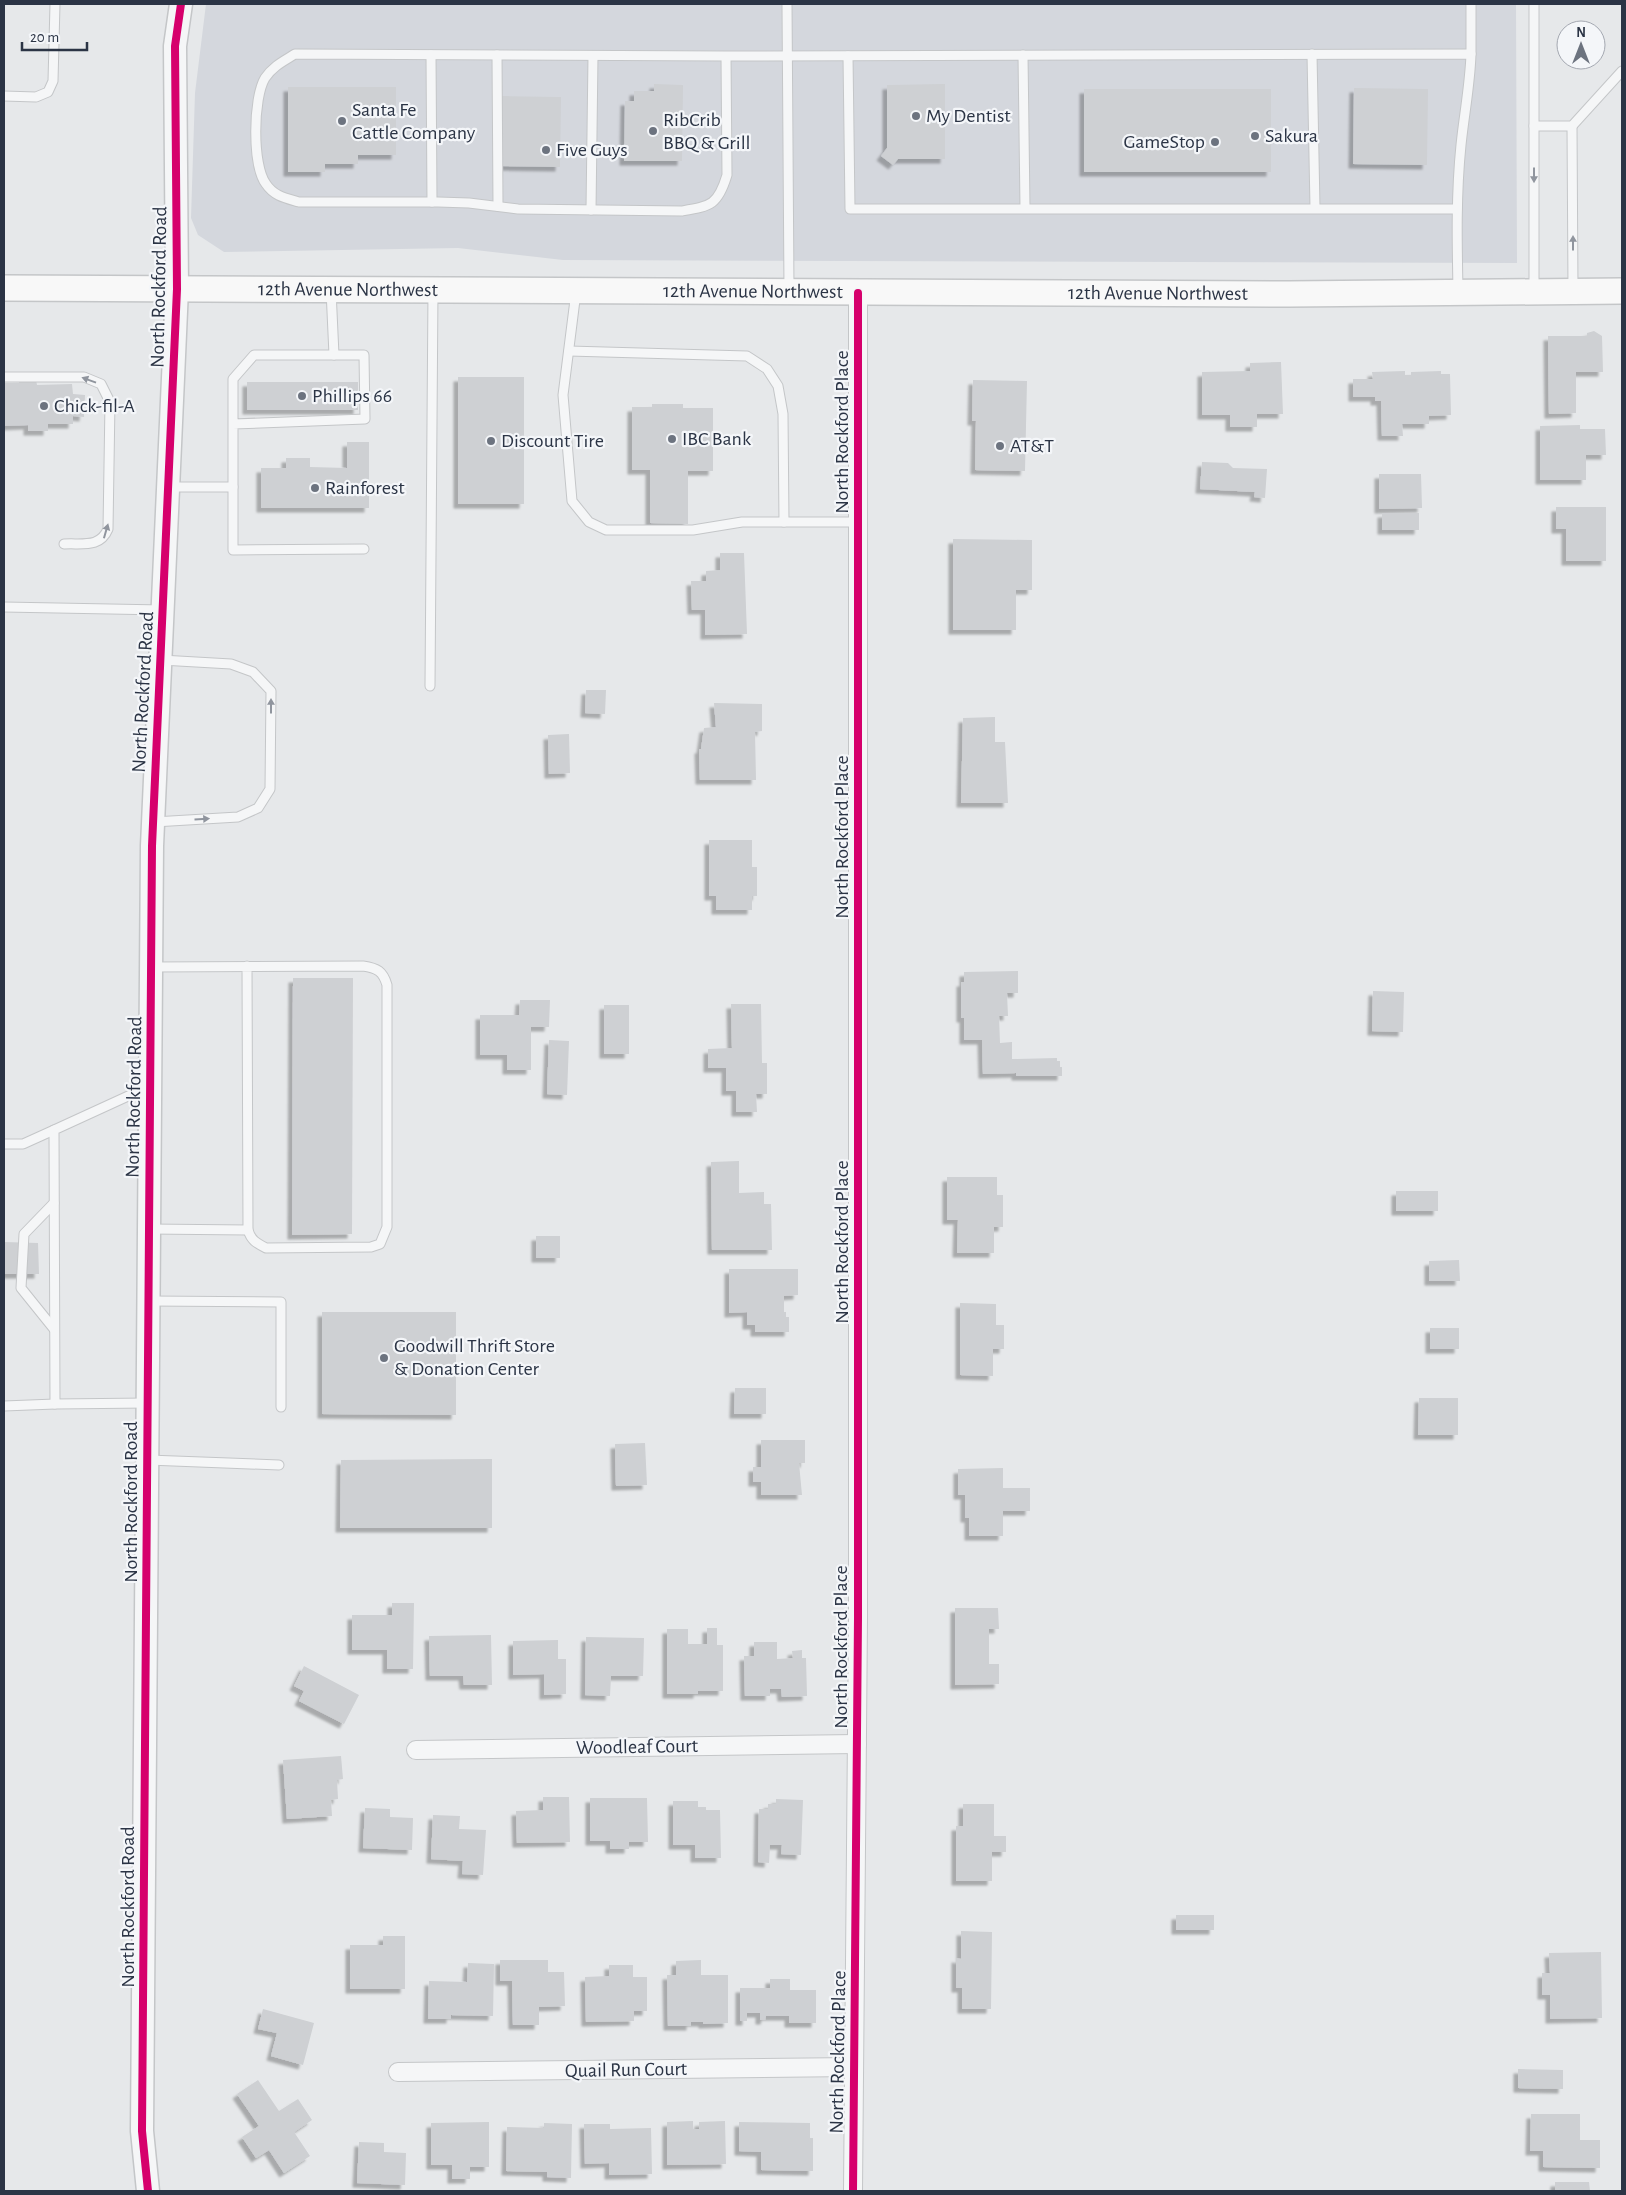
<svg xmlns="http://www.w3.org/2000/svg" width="1626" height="2195" viewBox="0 0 1626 2195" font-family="'Alegreya Sans',sans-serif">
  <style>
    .built { fill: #d4d7dd }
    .building { fill: #ced0d3; filter: url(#shadow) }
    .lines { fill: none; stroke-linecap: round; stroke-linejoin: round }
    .service-casing { stroke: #c4c6c8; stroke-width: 11 }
    .minor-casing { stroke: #c4c6c8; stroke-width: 20 }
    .tertiary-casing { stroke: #c4c6c8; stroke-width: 25 }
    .secondary-casing { stroke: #c4c6c8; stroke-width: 28 }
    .service { stroke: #f5f6f7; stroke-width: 9 }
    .minor { stroke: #f5f6f7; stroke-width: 18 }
    .tertiary { stroke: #f5f6f7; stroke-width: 22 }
    .secondary { stroke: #f8f8f8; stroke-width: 25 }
    .cycleway-casing { stroke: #f4f6f9; stroke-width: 11 }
    .cycleway { stroke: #d6006c; stroke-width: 8 }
    .oneway { fill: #90959e }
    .poi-dot { fill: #6c737f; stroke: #f4f6f9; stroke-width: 2 }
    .labels { text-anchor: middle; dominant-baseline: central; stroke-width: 4.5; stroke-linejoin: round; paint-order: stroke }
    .poi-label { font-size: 20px; fill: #2b3445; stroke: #f4f6f9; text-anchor: start }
    .street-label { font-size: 20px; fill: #2b3445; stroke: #f4f6f9 }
  </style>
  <defs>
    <filter id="shadow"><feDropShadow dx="-4.5" dy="4.5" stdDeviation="1" flood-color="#0004"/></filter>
  </defs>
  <rect width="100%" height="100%" fill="#e6e8ea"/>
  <path class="built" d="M206,4H1516L1517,263L563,260L458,248L224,252L198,235L191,218L195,93Z"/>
  <g class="building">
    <path d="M654,84L683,85L682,161H624L625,101H634V91H654Z"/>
    <path d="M945,84V159H898L893,165L881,156L887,148V85Z"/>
    <path d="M288,87H396V155H358V164H325V172H288Z"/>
    <path d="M1354,88L1428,89L1427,165L1353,164Z"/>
    <rect x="1084" y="89" width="187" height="83"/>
    <path d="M500,96L561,97L560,167L500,166Z"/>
    <path d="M1594,331L1602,336L1603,372H1576V413L1549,414L1548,336H1587V333Z"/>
    <path d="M1281,362L1283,414H1257V427H1230V415H1202V372L1250,371V363Z"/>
    <path d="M1405,371V375H1411V372L1441,371V374H1450L1451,415L1429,416V424H1402L1403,436H1382L1381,401H1375V397H1353V379H1373L1372,372Z"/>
    <rect x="458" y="377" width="66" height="127"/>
    <path d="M19,380H36L37,385L72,384L73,394L85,395L84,417L73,416V424H48V431H28V425L4,426V383H19Z"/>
    <path d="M973,380L1027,381L1025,471L975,470L976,421H972Z"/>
    <rect x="247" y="382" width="111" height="28"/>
    <path d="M652,404H683V408H713V471H688V524L650,523V470H632V407H652Z"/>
    <path d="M1580,425V429H1605L1606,455H1586V480H1540V426Z"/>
    <path d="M347,442H369V508H261V468H286V458H310V467L347,468Z"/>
    <path d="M1202,462L1228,463L1233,468L1267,469L1265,498L1254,497L1255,492L1200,489Z"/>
    <path d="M1379,474H1421L1422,508L1379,509Z"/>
    <path d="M1556,507H1606V561H1566V529H1556Z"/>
    <rect x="1382" y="513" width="37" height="17"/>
    <path d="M953,539L1032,540V590H1016V630H953Z"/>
    <path d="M720,553H744L747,634L705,635V610H692L691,581H706V571L720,570Z"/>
    <path d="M586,690H606L605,714L585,713Z"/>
    <path d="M714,703L762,704V731L755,732L756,780H700L699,749H701L704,728L716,727Z"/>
    <path d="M995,717V742H1005L1008,803H961L963,718Z"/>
    <path d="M569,734L570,773L549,774L548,735Z"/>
    <path d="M709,840H752V867H757V896H752V910H716V896H709Z"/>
    <path d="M1018,971V993H1007L1008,1016H999L1000,1043L1012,1042V1059L1057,1058V1061H1060V1067H1062V1076H1016V1073L983,1074L982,1040H964V1018H961V982H964V972Z"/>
    <path d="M293,978H353L352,1234L292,1235Z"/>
    <path d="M1373,991L1404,992L1403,1032L1372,1031Z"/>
    <path d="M520,1000H550L549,1027H531V1070H507V1055H480V1015H519Z"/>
    <path d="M731,1004H761L762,1063H767V1094H756L757,1112H736V1091H726V1068H708V1049L732,1048Z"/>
    <rect x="604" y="1005" width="25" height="49"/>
    <path d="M549,1040L569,1041L567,1095L547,1094Z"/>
    <path d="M739,1161V1193L764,1192V1204H771L772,1250H712L711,1162Z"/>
    <path d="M947,1177H997V1195H1003V1227H994V1253H957L958,1220H947Z"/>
    <rect x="1396" y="1191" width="42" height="20"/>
    <rect x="536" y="1236" width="24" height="22"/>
    <path d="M4,1242L38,1243L39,1274H4Z"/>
    <path d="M1459,1260L1460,1281H1429V1261Z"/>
    <path d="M729,1269H798V1295L784,1296V1312H786V1317H789V1332H755V1325H747V1312L729,1313Z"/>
    <path d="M960,1303L996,1304V1325H1004V1349H993V1376L960,1375Z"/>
    <path d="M322,1312H456V1415L322,1414Z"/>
    <rect x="1430" y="1328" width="29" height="21"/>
    <path d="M735,1388H766V1414H734Z"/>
    <path d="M1419,1398H1458V1435H1418Z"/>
    <path d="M761,1440H805V1463H799L802,1495H761V1482H753V1467H761Z"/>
    <path d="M645,1443L647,1485L616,1486L615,1444Z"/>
    <path d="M492,1459V1528H340L341,1460Z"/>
    <path d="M1003,1468V1488H1030V1511H1003V1536H969V1518H965V1495H958V1469Z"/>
    <path d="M392,1603H414L413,1669H387V1650H352V1615H392Z"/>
    <path d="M955,1608H998L999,1629H989V1664H999V1684L955,1685Z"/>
    <path d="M707,1628H717V1645H723V1691H698V1694H667V1629H688V1644H707Z"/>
    <path d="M491,1635L492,1685H464L463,1676H430L429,1636Z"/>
    <path d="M586,1637L644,1638L643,1676H611L610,1696L585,1695Z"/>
    <path d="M558,1640V1659H566V1694L544,1695V1674L513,1675V1641Z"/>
    <path d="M754,1642H777V1659L793,1658L792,1651L802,1650V1658H806L807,1696L782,1697L781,1689H770V1696H745L744,1656H754Z"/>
    <path d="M304,1666L359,1695L344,1724L299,1701L304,1691L294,1686Z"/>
    <path d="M341,1756L343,1779L337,1780L338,1799L331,1800L332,1816L287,1819L283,1760Z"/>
    <path d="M543,1797H569L570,1842L517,1843L516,1811L543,1810Z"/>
    <path d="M590,1798H647L648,1842H629V1849H610V1841H590Z"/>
    <path d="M776,1799L803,1800L801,1855L781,1854L782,1845H770L769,1863L758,1862L759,1809H768V1804H776Z"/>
    <path d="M673,1801H698V1807H706V1810H720L721,1858H695V1845H673Z"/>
    <path d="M963,1804H994V1836H1006V1852H992V1881H956V1826H963Z"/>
    <path d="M365,1808L390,1809V1817L413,1818L412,1850L363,1848Z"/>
    <path d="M433,1815L460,1816L459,1829L486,1830L483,1875L462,1874L463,1861L431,1859Z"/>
    <rect x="1176" y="1915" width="38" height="15"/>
    <path d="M961,1931L992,1932L991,2009H962V1988H956V1958L961,1959Z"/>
    <path d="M383,1936H405V1989H350V1945H383Z"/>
    <path d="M1601,1952L1602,2018L1550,2019V1995H1542V1973H1550L1549,1953Z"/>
    <path d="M500,1960H548V1972H564L565,2006L539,2007V2025H513L512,1981H500Z"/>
    <path d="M701,1960V1975H728V2023L703,2024V2022H691V2026H668L667,1975H676V1961Z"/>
    <path d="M468,1963L494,1964L493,2016L451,2015V2019H428L429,1981L467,1982Z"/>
    <path d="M609,1965H633V1977H647V2011H634V2021L586,2022L585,1977L609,1976Z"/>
    <path d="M770,1979H790V1990H816V2023H789V2016H766L765,2020H760V2013H747V2021H740V1988H770Z"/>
    <path d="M263,2009L314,2023L303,2065L271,2056L277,2033L258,2029Z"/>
    <path d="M1518,2069L1563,2070V2089L1518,2088Z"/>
    <path d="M258,2080L279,2111L298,2099L312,2120L294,2132L310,2156L284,2173L269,2150L256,2158L242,2137L259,2126L237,2094Z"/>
    <path d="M1531,2114H1580V2140H1600V2168L1543,2167V2151H1530Z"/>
    <path d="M693,2121V2129H699V2122L725,2121L726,2164L667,2165V2122Z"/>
    <path d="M489,2122V2167H470V2179H452V2165H431V2123Z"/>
    <path d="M739,2122L810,2123V2138H813V2171L761,2170V2152L739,2151Z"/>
    <path d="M544,2123L572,2124L571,2178L547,2177V2172L506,2171L507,2127L544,2128Z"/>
    <path d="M584,2124H610V2129L651,2128L652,2174L609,2175V2163L585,2164Z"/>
    <path d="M359,2142L384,2143V2152L406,2153L405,2185L357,2183Z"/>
    <path d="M1555,2182H1589L1590,2191H1555Z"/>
  </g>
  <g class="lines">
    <defs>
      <g id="service">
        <path d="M787,4L789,290"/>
        <path d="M1471,4V54"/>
        <path d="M1312,54L1315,208"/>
        <path d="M431,55L432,202"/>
        <path d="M497,55L498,206"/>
        <path d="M1023,55L1025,208"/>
        <path d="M726,56L727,175C718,205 711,206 682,211L518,209L469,203L438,202H299C285,198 274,196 266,184C252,165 253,98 265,78C273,66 284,61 295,54L726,56H734L1471,54C1470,85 1464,115 1461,145C1456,194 1457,242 1458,290"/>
        <path d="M848,56L850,209H1457"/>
        <path d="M4,96L36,97L48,92L53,81L55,4"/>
        <path d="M1534,126H1572L1622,71"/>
        <path d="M1572,126L1573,289"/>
        <path d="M591,210L593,56"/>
        <path d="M1534,289V4"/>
        <path d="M331,290L334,355"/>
        <path d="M576,292L563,395L572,501L589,522L606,530H693L742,522H858"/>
        <path d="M569,351L747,356L767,369L778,386L783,414L784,522"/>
        <path d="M4,377H84L101,384L110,402L108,529C100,548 83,543 64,544"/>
        <path d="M233,424L365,419L364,355H254L233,379V550L364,549"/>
        <path d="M169,487H233"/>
        <path d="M4,607L163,610"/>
        <path d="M430,686L433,291"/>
        <path d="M154,822L238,817L258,808L270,789L271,691L253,672L231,664L161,660"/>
        <path d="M152,967L363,966C377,968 383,971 387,985V1227L380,1244L371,1247L266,1248C256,1243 251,1240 248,1230L247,966"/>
        <path d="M4,1144H23L54,1130"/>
        <path d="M54,1203L24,1234L21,1288L54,1329"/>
        <path d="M149,1229L248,1230"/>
        <path d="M149,1301L281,1302V1407"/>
        <path d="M148,1403L55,1404L54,1130L150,1086"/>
        <path d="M4,1406L55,1404"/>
        <path d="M148,1460L279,1465"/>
      </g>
      <g id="minor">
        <path d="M416,1750L857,1744"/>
        <path d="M398,2072L854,2067"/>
        <path d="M853,2191L858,1618V293"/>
      </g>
      <path id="tertiary" d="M148,2191L142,2131L152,846L177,289L175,46L181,4"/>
      <g id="secondary">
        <path id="s1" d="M4,288L1289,294L1622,291"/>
      </g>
    </defs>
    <use href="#service" class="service-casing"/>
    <use href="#minor" class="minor-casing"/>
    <use href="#tertiary" class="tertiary-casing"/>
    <use href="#secondary" class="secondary-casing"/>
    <use href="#service" class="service"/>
    <use href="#minor" class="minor"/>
    <use href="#tertiary" class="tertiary"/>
    <use href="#secondary" class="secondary"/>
    <defs>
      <g id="cycleway">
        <path d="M148,2191L142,2131L152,846L177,289L175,46L181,4"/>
        <path d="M853,2191L858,1618V293"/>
      </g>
    </defs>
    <use href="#cycleway" class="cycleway-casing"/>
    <use href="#cycleway" class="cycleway"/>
  </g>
  <defs><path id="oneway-solid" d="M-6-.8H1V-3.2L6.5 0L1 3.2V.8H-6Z" transform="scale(1.25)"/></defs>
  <g class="oneway">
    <use href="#oneway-solid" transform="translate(1534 175) rotate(90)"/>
    <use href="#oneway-solid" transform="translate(1573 243) rotate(-90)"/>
    <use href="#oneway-solid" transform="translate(89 380) rotate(-160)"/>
    <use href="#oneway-solid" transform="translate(106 531) rotate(-74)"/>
    <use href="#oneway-solid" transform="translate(271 706) rotate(-90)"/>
    <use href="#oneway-solid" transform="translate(202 819) rotate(-3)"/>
  </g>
  <g class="poi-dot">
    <circle cx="916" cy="116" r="5"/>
    <circle cx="342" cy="121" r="5"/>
    <circle cx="653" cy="131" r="5"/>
    <circle cx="1255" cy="136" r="5"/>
    <circle cx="1215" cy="142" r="5"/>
    <circle cx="546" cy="150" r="5"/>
    <circle cx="302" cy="396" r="5"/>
    <circle cx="44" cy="406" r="5"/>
    <circle cx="672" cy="439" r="5"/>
    <circle cx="491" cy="441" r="5"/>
    <circle cx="1000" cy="446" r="5"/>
    <circle cx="315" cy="488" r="5"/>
    <circle cx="384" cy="1358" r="5"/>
  </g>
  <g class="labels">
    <g class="poi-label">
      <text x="352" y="110">Santa Fe<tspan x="352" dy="23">Cattle Company</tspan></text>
      <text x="926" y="116">My Dentist</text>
      <text x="663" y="120">RibCrib<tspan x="663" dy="23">BBQ &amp; Grill</tspan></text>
      <text x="1265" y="136">Sakura</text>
      <text x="1205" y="142" text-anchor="end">GameStop</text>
      <text x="556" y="150">Five Guys</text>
      <text x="312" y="396">Phillips 66</text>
      <text x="54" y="406">Chick-fil-A</text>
      <text x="682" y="439">IBC Bank</text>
      <text x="501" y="441">Discount Tire</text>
      <text x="1010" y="446">AT&amp;T</text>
      <text x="325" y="488">Rainforest</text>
      <text x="394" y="1346">Goodwill Thrift Store<tspan x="394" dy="23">&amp; Donation Center</tspan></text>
    </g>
    <g class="street-label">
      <text transform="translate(159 287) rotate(-89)">North Rockford Road</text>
      <text stroke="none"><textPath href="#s1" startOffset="344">12th Avenue Northwest</textPath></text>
      <text stroke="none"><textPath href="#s1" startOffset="749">12th Avenue Northwest</textPath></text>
      <text stroke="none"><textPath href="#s1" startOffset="1154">12th Avenue Northwest</textPath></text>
      <text transform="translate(842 432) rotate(-90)">North Rockford Place</text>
      <text transform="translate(143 692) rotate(-87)">North Rockford Road</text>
      <text transform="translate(842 837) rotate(-90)">North Rockford Place</text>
      <text transform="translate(134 1097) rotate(-89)">North Rockford Road</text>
      <text transform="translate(842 1242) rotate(-90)">North Rockford Place</text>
      <text transform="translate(131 1502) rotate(-90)">North Rockford Road</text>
      <text transform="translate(841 1647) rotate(-90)">North Rockford Place</text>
      <text transform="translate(637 1747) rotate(-1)">Woodleaf Court</text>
      <text transform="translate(128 1907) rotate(-90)">North Rockford Road</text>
      <text transform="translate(838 2052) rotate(-89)">North Rockford Place</text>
      <text transform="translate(626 2070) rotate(-1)">Quail Run Court</text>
    </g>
  </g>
  <rect width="1626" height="2195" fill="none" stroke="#2b3445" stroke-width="10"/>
  <g transform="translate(1581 45)"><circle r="24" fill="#f4f6f9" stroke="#a4a8b1"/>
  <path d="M0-4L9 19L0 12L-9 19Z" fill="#6c737f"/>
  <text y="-8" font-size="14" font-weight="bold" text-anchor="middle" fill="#2b3445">N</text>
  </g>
  <path d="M22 42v8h65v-8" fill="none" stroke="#2b3445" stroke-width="2.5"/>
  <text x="30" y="42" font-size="15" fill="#2b3445" stroke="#f4f6f9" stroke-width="4" paint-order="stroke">20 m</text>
</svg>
